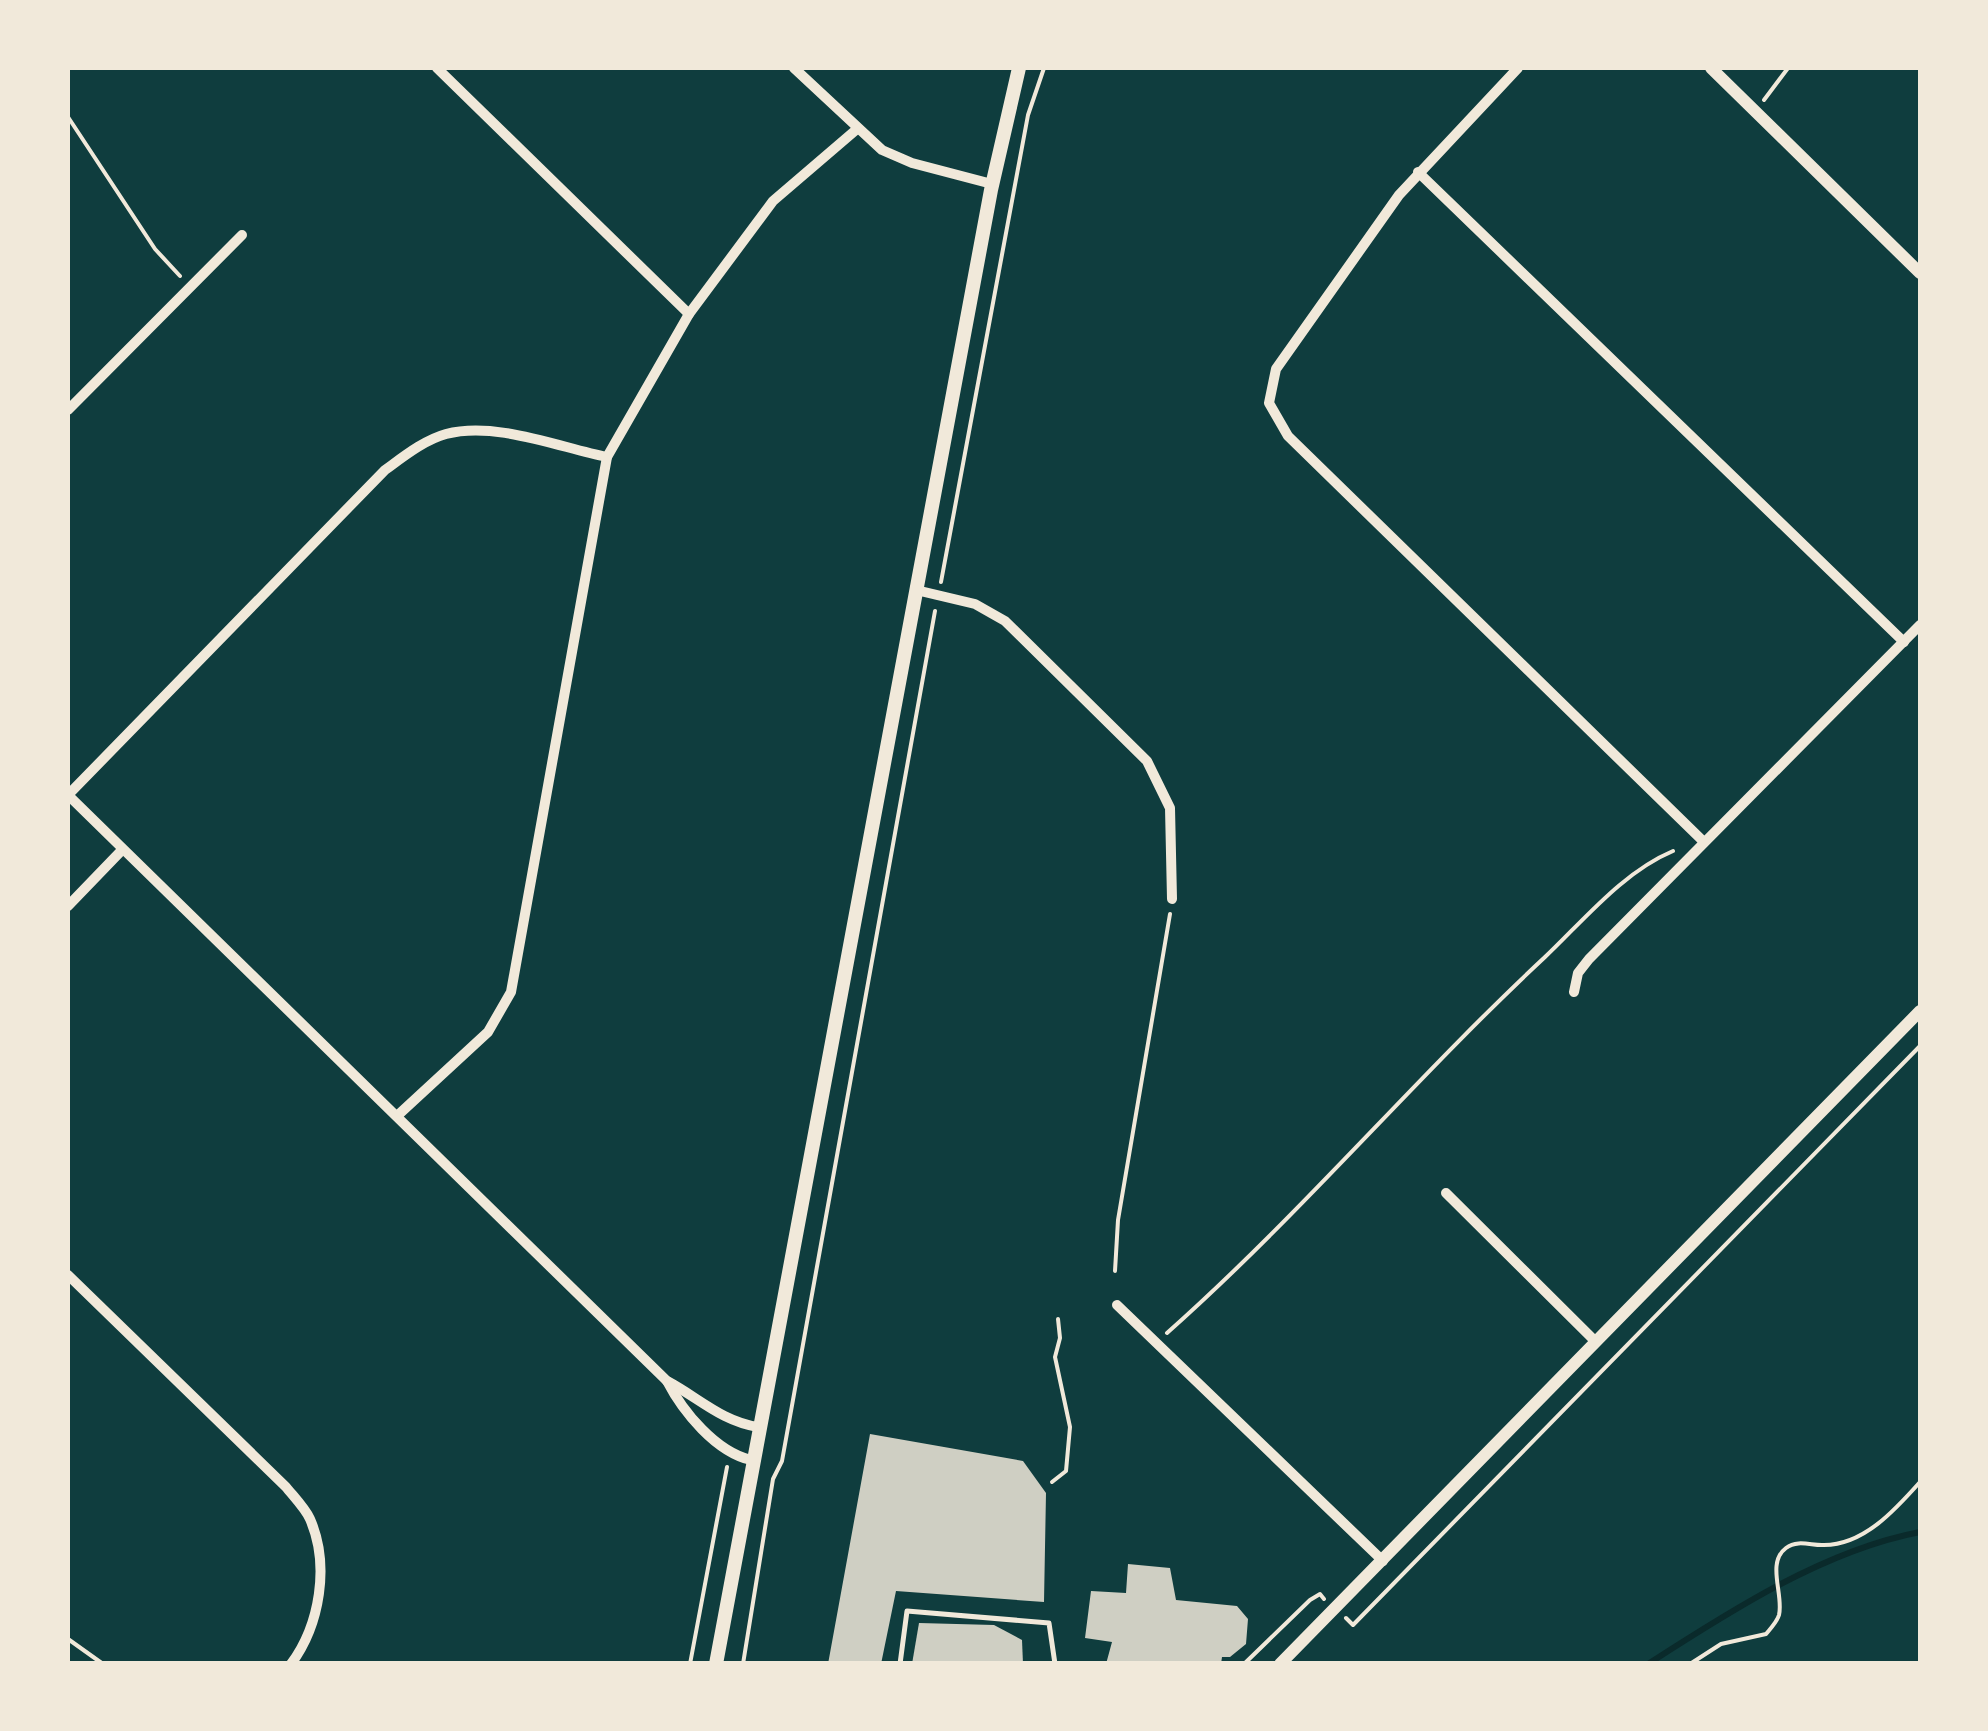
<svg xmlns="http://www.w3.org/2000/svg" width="1988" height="1731" viewBox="0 0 1988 1731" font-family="'Space Grotesk',sans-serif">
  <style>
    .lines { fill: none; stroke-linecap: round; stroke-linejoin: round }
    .stream { stroke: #0a2a2b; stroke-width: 6 }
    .building { fill: #cfcfc3 }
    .path { stroke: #f1e9da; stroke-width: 4 }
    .service { stroke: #f1e9da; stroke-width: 5 }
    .minor { stroke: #f1e9da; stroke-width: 10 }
    .tertiary { stroke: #f1e9da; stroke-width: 12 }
    .secondary { stroke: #f1e9da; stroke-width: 14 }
  </style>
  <rect width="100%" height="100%" fill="#0f3d3e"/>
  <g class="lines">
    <path class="stream" d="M1648,1664C1730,1611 1825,1550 1920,1532"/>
  </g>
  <g class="building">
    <path d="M870,1434L1023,1461L1046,1493L1044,1602L896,1591L881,1664H828Z"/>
    <path d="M1128,1564L1170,1568L1176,1600L1237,1606L1248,1619L1246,1644L1230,1657H1222L1221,1664H1106L1112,1642L1085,1638L1091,1591L1126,1593Z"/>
    <path d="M919,1623L994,1625L1022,1640L1023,1664H912Z"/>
  </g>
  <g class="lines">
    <g class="path">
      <path d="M1764,100L1788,68"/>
      <path d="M68,117L155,249L180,276"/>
      <path d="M941,582L1028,115L1044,68"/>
      <path d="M1115,1271L1118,1220L1170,914"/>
      <path d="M1167,1333C1300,1215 1415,1078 1545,957C1584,920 1623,872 1673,851"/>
      <path d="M1052,1482L1066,1471L1070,1427L1055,1357L1060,1338L1058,1319"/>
      <path d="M1346,1618L1353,1625L1920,1046"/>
      <path d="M68,1639L103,1664"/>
      <path d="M690,1664L727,1467"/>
      <path d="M743,1664L773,1479L782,1461L935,611"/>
      <path d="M1244,1664L1310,1600L1320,1594L1324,1599"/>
      <path d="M1690,1664L1721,1644L1766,1634C1770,1629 1777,1622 1779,1615C1784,1595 1766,1563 1786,1548C1798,1539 1812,1546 1824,1545C1864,1545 1896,1509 1920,1482"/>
    </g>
    <path class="service" d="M900,1664L907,1611L1049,1623L1055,1664"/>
    <g class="minor">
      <path d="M437,68L689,314"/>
      <path d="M794,68L882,150L912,163L992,184"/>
      <path d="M1518,68L1399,195L1276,369L1269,403L1288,436L1704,842"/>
      <path d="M1418,172L1904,642"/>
      <path d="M68,410L242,235"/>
      <path d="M916,590L975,604L1005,621L1147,761L1170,808L1172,899"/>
      <path d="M68,795L667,1381C699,1398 721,1421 758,1427"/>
      <path d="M68,795L385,470C403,457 424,440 446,434C495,421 558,447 607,457"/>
      <path d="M68,906L122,850"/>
      <path d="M1574,992L1578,973L1589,959L1920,625"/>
      <path d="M397,1116L488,1032L511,992L607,457L689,314L773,201L857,129"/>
      <path d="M1446,1193L1596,1342"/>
      <path d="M68,1275L286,1487C294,1497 305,1508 310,1519C330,1565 320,1625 291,1664"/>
      <path d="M1117,1305L1383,1561"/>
      <path d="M667,1381C683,1412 716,1452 751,1460"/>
    </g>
    <g class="tertiary">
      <path d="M1711,68L1920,273"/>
      <path d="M1280,1664L1920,1011"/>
    </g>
    <path class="secondary" d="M716,1664L991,190L1019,68"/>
  </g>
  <rect width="1988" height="1731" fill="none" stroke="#f1e9da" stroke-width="140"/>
</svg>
